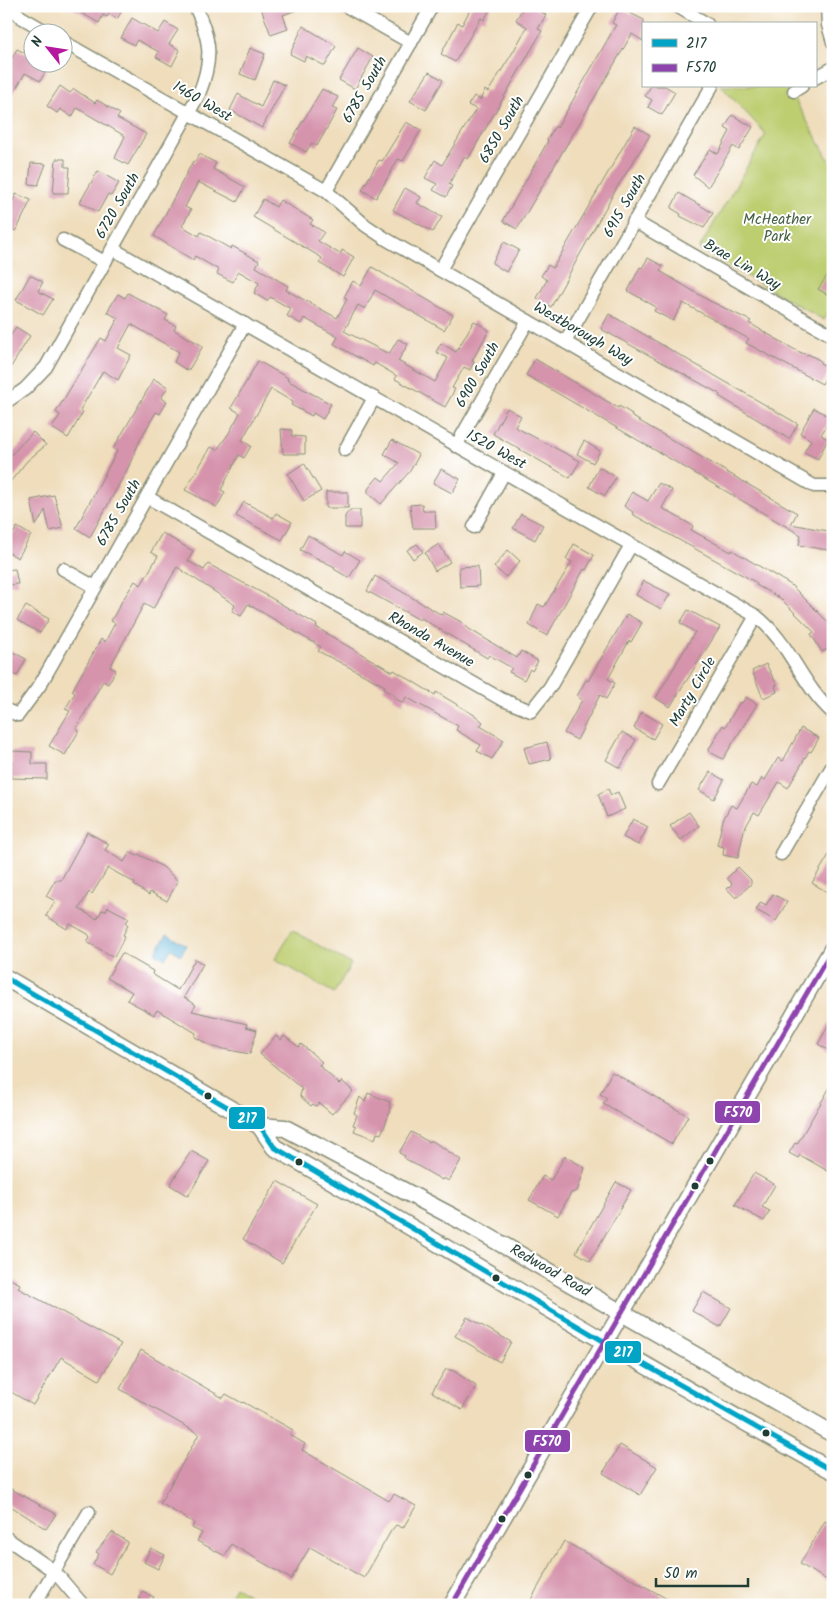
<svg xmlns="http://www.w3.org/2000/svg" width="839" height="1611" viewBox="0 0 839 1611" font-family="Kalam,sans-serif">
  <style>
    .green { fill: #bdce71; stroke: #6e8652 }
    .water { fill: #5db2d9; stroke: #3e7886 }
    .building { fill: #d593ac }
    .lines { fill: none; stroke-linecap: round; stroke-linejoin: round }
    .minor-casing { stroke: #878d78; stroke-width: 15 }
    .major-casing { stroke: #878d78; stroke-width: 19 }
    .minor { stroke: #fff; stroke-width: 12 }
    .major { stroke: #fff; stroke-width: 16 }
    .bus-1-casing { stroke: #fff; stroke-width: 9 }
    .bus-2-casing { stroke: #fff; stroke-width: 9 }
    .bus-1 { stroke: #02a4c6; stroke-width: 5 }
    .bus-2 { stroke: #8e44ad; stroke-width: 5 }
    .bus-dot { fill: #1f3d34; stroke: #fff; stroke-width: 2 }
    .labels { text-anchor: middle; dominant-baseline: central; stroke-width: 4; stroke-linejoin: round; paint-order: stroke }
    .street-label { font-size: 15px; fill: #1f3d34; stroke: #fff }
    .park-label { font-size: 15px; fill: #466143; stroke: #fff }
    .line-badge { stroke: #fff; stroke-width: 2 }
    .badge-label { font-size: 14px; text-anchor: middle; font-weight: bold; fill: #fff }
  </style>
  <rect width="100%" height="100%" fill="#fff"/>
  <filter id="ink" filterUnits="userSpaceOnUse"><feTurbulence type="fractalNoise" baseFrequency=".02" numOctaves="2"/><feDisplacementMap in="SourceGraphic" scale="10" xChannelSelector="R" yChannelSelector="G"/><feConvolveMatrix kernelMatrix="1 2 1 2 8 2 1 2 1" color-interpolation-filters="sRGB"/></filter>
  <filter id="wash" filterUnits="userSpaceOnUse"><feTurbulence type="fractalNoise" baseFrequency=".0096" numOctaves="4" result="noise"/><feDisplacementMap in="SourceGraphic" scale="20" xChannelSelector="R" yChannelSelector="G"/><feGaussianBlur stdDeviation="1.12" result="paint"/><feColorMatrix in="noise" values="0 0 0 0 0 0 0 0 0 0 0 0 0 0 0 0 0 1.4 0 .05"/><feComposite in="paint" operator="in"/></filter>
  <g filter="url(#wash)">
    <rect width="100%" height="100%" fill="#efddbb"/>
    <g class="green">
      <path d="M721,86H787L833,167V304L824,320L699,249L766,134Z"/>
      <path d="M292,930L351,964L334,993L275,959Z"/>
      <path d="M235,1587L266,1605H225Z"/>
    </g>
    <path class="water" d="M167,934L186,945L181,955L171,949L165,959L155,953Z"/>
    <g id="blocks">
      <g class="building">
        <path d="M69,6H125L117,19L109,14L107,17L103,15L99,23Z"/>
        <path d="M260,6H304V7L283,15L288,29L271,35Z"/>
        <path d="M472,6H492L484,20L481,18L455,62L441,54L458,22L462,25Z"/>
        <path d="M524,6H531L546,15L538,29L542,31L468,159L464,157L449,184L452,186L446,197L433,190L437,184L425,178L435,160L442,165L476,109L468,105L474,96L480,100L485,90L488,92L513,52L527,27L516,20Z"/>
        <path d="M620,8L644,20L643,41L632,34L517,229L503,221L548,141L547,140L555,126L557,128L616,25L612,23Z"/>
        <path d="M132,18L158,33L165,22L178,30L169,44L180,50L172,66L156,57L159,52L137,40L134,45L121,38Z"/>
        <path d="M303,26L336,46L325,66L306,56L304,61L290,54Z"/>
        <path d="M250,48L265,54L255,80L240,74Z"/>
        <path d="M358,48L373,57L355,89L339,80Z"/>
        <path d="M17,49L32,57V62H51L40,81L25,73L6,106V68Z"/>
        <path d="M429,72L443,80L426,110L410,101Z"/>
        <path d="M273,80L285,85L262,128L230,110L238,94L261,107Z"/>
        <path d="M60,86L70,93L74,89L95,103L97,100L120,114L117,118L146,134L128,165L115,158L125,136L77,108L72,117L60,109L57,113L47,106Z"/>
        <path d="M651,86H665L675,92L662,115L648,107L652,100L645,96Z"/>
        <path d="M322,89L338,97L332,108L337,110L317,146L312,143L306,152L290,143Z"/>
        <path d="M732,115L753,127L739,150L733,146L708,187L693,175L710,149L718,154L730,131L725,128Z"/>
        <path d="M406,122L421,130L403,161L398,159L376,198L362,190L379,160L382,161Z"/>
        <path d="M635,126L650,135L616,189L551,307L537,298L547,280L541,276L548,265L553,268Z"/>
        <path d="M199,154L216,163L213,169L245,187L237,202L198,182L185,207L191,210L182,226L199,236L201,232L231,249L232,246L259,261L256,267L288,286L286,290L337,318L347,299L344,297L353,281L361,286L372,267L453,315L444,330L375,290L365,309L358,305L344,331L389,354L398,339L408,344L398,361L435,382L448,358L436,352L441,343L456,352L474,321L489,330L472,361L474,362L470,370L464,367L452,388L455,389L445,407L395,379L397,376L375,363L373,366L334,344L338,337L304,318L301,324L287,316L291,309L270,297L267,301L254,293L259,283L238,271L233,282L217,274L219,270L195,256L193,260L154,236L193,161L195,162Z"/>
        <path d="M56,159H65V167H70L68,193H53Z"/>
        <path d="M31,163L46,164L38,185L29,184Z"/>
        <path d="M98,171L119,183L111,196L108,194L98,212L80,202Z"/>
        <path d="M405,188L421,197L417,203L442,217L433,232L393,210Z"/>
        <path d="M679,193L713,213L704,228L680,216L681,214L671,208Z"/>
        <path d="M16,194L31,200L16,231L6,227V216Z"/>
        <path d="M263,199L276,207L280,200L313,220L310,224L324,232L318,241L340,254L342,250L354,257L343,277L319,263L322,258L253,217Z"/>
        <path d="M504,242L519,250L506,272L492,263Z"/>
        <path d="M648,258L663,266L660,271L708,300L751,321L749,323L797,351L807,355L808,354L821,361L820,363L831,369L822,384L746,343L749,339L683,303L673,321L654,311L656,307L628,291L640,267L642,268Z"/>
        <path d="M833,267V298L818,289Z"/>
        <path d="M30,275L43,282L38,291L53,299L43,315L16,300Z"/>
        <path d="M128,293L168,315L165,320L176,326L174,330L203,346L188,371L174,362L179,352L131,324L118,348L131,355L118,380L103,371L80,410L83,412L68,438L52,428L60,415L56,412L101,338L106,341L118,318L107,312L118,294L125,298Z"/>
        <path d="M609,314L798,424L789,439L719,396L720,394L601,329Z"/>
        <path d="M16,327L30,336L6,375V343Z"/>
        <path d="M535,359L610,403L618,408L619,406L632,414L631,416L797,513L791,524L833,532V551L799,545L801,535L526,375Z"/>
        <path d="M258,361L288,378L287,380L331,404L323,419L313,413L312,416L291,405L293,402L271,389L242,440L251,446L244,458L239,455L221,490L225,492L217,507L185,490L211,447L217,450L229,433L240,413L231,408Z"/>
        <path d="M154,379L168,387L161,398L167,401L160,414L156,412L142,436L127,470L90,537L76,528L117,451L113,449Z"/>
        <path d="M507,408L521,416L515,427L580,461L570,478L493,434Z"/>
        <path d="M814,408L831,418L821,435L828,439L818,459L804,452L811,440L800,433Z"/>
        <path d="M281,429L292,430V436L305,437V454H283Z"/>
        <path d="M33,432L46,445L27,461L6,487V460Z"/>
        <path d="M392,440L419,455L410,471L381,504L368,493V489L378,477L383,481L399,463L384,454Z"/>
        <path d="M584,441L600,451L593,463L577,454Z"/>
        <path d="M304,463L321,491L304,501L288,474Z"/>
        <path d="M599,467L616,477L605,496L589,487Z"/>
        <path d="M441,469L460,479L452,493L433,483Z"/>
        <path d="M659,483L672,490L662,508L693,526L691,530L731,552L732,550L791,585L833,627V646L822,652L811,634L814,632L780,598L756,585L757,583L632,514L633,512L624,506L632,492L648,501Z"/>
        <rect x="326" y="492" width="22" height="16"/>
        <path d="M54,495L63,528L50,531L45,510L36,526L31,500Z"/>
        <path d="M244,502L273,518L276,513L292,522L282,540L236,516Z"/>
        <path d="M422,504L423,511H435L436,528H413L410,505Z"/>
        <path d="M350,510H360V528H345V516Z"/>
        <path d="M521,514L543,525L535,540L513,528Z"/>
        <path d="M17,527L31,535L18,558L6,551V546Z"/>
        <path d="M162,533L193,551L188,561L204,570L208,564L266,595L317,625L316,627L344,644L393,672L394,670L435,695L436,692L476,716L483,722L480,726L504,740L492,759L477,751L481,745L456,730L458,726L406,697L403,703L394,698L395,696L383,689L385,686L318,651L321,647L248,604L241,616L232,611L235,605L177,567L153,609L144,604L110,667L116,670L108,684L103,681L76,729L79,731L65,755L49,746L70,711L65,709L75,693L72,691L101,639L105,642L115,623L111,621L122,601L135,581L141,585L158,556L151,552Z"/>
        <path d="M308,535L343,555L345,551L360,560L349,578L334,569L335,567L300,550Z"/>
        <path d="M417,544L423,552L413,559L407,550Z"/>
        <path d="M439,544L450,562L435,571L425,553Z"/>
        <path d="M574,544L594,555L586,570L584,569L547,636L529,625L538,604L544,607L572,562L566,559Z"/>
        <path d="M508,550L520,561L506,577L494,567Z"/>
        <path d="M478,566L479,586L460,587L459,567Z"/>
        <path d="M15,569L18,584L6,585V570Z"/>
        <path d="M375,576L442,615L443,612L463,623L469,629L517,658L521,651L538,661L532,671L530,669L524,680L509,672L512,668L489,655L487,658L421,618L420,620L367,591Z"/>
        <path d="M644,581L670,594L661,609L636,595Z"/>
        <path d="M26,606L49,619L40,633L17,620Z"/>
        <path d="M688,610L720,627L670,707L656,698L695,632L680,623Z"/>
        <path d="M627,614L642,623L631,642L629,641L608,679L615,683L606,699L600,695L577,740L564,733L582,700L577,696L586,680L588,681Z"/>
        <path d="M6,648L26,659L17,676L6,670Z"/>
        <path d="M766,664L777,685L775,686L777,692L763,698L752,671Z"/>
        <path d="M746,697L757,704L723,759L708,751L723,725L725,727L740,702L742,703Z"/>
        <path d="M642,712L662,724L653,739L634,728Z"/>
        <path d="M801,728L819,738L811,752L809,751L788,788L779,782L759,815L754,812L744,830L738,858L723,855L724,847L717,845L723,820L731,805L737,808L751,784L757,787L762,778L765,780L778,758L783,761Z"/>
        <path d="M622,732L636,740L620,768L606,760Z"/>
        <path d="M547,742L551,759L529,764L524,748Z"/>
        <path d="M12,751L32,752V764H47V779L11,778Z"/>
        <path d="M710,772L724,780L714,799L699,790Z"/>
        <path d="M608,789L611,795L618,792L625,809L607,817L598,794Z"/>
        <path d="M689,812L699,826L681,840L670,826Z"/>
        <path d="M633,819L648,827L638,845L623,837Z"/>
        <path d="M87,832L109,844L105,850L124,862L130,852L137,856L138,854L163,867L178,881L167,901L150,892L149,895L134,885L135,883L108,868L92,894L89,892L79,909L97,919L102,910L106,911L108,907L129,918L126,923L128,925L123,935L125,936L114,957L87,942L90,937L88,934L70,924L67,929L46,916L55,901L46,896L55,880H61Z"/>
        <path d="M833,848V882L827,892L812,883Z"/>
        <path d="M738,867L751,880V884L736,898L727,889L732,884L727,878Z"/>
        <path d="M773,894L787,902L776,921L756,910L761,902L766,905Z"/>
        <path d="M122,953L153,971L152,974L178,990L195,959L203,964L184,997L196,1005L192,1011L247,1024L246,1027L257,1030L250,1054L213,1047L195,1037L196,1033L157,1010L154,1015L127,1000L132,992L107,978Z"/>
        <path d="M833,1017V1053L818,1044Z"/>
        <path d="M276,1036L281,1040L284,1036L299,1047L301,1044L322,1062L319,1065L339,1084L342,1081L353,1091L332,1114L319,1103L316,1106L313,1104L311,1106L300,1096L302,1089L260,1054Z"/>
        <path d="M612,1072L688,1116L672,1144L603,1104L607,1098L600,1094Z"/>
        <path d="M833,1082V1174L800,1155L798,1158L789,1153L795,1143L797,1144Z"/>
        <path d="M368,1093L390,1102L389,1107L391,1108L385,1125L381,1134L377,1133L375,1139L354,1131L356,1126L353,1125L357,1115L354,1113L360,1097L365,1102Z"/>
        <path d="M411,1132L429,1142L430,1140L434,1142L461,1160L449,1181L443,1178L442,1180L404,1158L405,1156L399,1153Z"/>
        <path d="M191,1151L209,1161L188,1196L170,1185Z"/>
        <path d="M565,1156L585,1168L577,1191L571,1193L558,1216L529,1200L543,1176L551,1180Z"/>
        <path d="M754,1173L775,1185L762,1207L770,1211L764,1221L735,1205Z"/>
        <path d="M277,1181L317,1204L282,1263L243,1239Z"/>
        <path d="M616,1182L631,1190L590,1261L576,1252Z"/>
        <path d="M6,1277L20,1284L18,1288L121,1344L99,1380L61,1357L33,1405L6,1389Z"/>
        <path d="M703,1292L731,1308L720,1327L692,1311Z"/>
        <path d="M467,1317L511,1342L500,1362L455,1336Z"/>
        <path d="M141,1350L223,1398L226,1394L242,1403L243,1402L293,1430L290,1435L305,1444L302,1450L389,1501L394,1494L416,1506L403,1528L396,1525L391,1531L364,1578L310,1547L291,1579L231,1544L225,1556L197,1541L202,1533L192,1528L194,1523L160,1503L199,1434L120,1389Z"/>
        <path d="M446,1369L454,1371L476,1386L462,1410L432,1392Z"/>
        <path d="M620,1445L657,1467L640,1495L603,1473Z"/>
        <path d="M6,1486L56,1514L46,1529L6,1503Z"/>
        <path d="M825,1521L833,1526V1570L827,1580L800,1564Z"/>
        <path d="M112,1532L128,1542L110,1574L93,1564L99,1554L96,1552Z"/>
        <path d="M564,1541L678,1605H528Z"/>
        <path d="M151,1548L165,1555L158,1569L144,1562Z"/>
        <path d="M142,1592L154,1597L150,1605H137Z"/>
      </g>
    </g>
  </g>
  <g filter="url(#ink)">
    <use href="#blocks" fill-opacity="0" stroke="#878d78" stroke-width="1"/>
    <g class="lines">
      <defs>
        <g id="minor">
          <path d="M10,6L21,17L47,32"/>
          <path d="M346,6L411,43"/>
          <path d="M677,6L707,24"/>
          <path d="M827,6L828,25L833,42"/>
          <path d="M62,41L326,191L365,225L386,239L814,486H833"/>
          <path d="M815,78L833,68"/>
          <path d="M794,91L802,86"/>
          <path d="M326,191L432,6"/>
          <path d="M634,221L833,336"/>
          <path d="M63,240L105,262"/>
          <path d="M113,249L756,616C790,642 801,685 833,713"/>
          <path d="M440,270L592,6"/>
          <path d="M565,342L712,86"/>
          <path d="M6,402L25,389L46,367L199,94C213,59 211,40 195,6"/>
          <path d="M456,446L528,321"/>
          <path d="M345,450L374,398"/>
          <path d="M147,497L501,699L531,711L550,687L631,545"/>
          <path d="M474,527L504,473"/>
          <path d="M63,569L95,587"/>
          <path d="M6,710L18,715L40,685L245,324"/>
          <path d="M658,784L756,616"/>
          <path d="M781,854L833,765"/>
          <path d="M6,1538L54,1571L83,1605"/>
          <path d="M34,1605L89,1512"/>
        </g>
        <g id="major">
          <path d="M6,978L260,1126L285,1128L463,1222L833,1434"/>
          <path d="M260,1126L274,1147C460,1255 644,1368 833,1471"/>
          <path d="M452,1605L833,948"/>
        </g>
      </defs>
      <use href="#minor" class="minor-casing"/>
      <use href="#major" class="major-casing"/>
      <use href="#minor" class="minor"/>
      <use href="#major" class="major"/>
      <defs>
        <path id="bus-1" d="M6,978L260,1126L274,1147L622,1352L833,1471"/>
        <path id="bus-2" d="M452,1605L833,948"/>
      </defs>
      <use href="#bus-1" class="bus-1-casing"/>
      <use href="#bus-2" class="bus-2-casing"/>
      <use href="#bus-1" class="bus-1"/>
      <use href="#bus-2" class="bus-2"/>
    </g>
  </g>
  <g class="bus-dot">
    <circle cx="208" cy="1096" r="4.5"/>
    <circle cx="710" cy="1161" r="4.5"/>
    <circle cx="299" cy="1162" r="4.5"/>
    <circle cx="695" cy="1186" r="4.5"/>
    <circle cx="496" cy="1278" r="4.5"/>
    <circle cx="766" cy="1433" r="4.5"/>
    <circle cx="528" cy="1475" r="4.5"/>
    <circle cx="502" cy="1519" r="4.5"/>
  </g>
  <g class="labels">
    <g class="street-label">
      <text transform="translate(365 90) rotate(-60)">6785 South</text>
      <text transform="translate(202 102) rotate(30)">1460 West</text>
      <text transform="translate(502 130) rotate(-60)">6850 South</text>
      <text transform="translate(118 206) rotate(-60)">6720 South</text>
      <text transform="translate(625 206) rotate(-60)">6915 South</text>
      <text transform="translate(742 265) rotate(30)">Brae Lin Way</text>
      <text transform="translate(583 334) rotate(30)">Westborough Way</text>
      <text transform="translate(478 375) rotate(-60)">6900 South</text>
      <text transform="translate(496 450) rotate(29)">1520 West</text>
      <text transform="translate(119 513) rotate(-60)">6785 South</text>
      <text transform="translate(431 640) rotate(30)">Rhonda Avenue</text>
      <text transform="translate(693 692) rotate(-60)">Marty Circle</text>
      <text transform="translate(550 1271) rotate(30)">Redwood Road</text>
    </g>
    <g class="park-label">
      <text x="777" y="220">McHeather<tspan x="777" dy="17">Park</tspan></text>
    </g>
  </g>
  <g class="line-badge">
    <rect x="714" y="1100" width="47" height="24" rx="5" fill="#8e44ad"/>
    <rect x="228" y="1106" width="38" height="24" rx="5" fill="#02a4c6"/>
    <rect x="604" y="1340" width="38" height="24" rx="5" fill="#02a4c6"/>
    <rect x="524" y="1429" width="47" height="24" rx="5" fill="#8e44ad"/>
  </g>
  <g class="badge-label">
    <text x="738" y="1117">F570</text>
    <text x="247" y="1123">217</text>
    <text x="623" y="1357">217</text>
    <text x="547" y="1446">F570</text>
  </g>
  <rect width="839" height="1611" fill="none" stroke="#fff" stroke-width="25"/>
  <rect x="642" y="22" width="175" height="65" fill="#ffffff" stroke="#a5b1ae"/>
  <rect x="652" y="39" width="25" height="8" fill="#02a4c6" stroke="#a5b1ae"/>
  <text x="686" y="48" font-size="15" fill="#1f3d34">217</text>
  <rect x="652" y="64" width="25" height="8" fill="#8e44ad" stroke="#a5b1ae"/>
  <text x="686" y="72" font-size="15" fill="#1f3d34">F570</text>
  <g transform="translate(48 48) rotate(300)"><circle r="24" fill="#ffffff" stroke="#a5b1ae"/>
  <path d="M0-4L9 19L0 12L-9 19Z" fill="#b5179e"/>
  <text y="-8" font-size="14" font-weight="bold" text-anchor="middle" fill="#1f3d34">N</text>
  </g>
  <path d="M656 1578v8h92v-8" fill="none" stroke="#1f3d34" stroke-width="2.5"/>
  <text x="664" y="1578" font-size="15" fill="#1f3d34" stroke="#ffffff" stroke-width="4" paint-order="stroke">50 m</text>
</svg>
